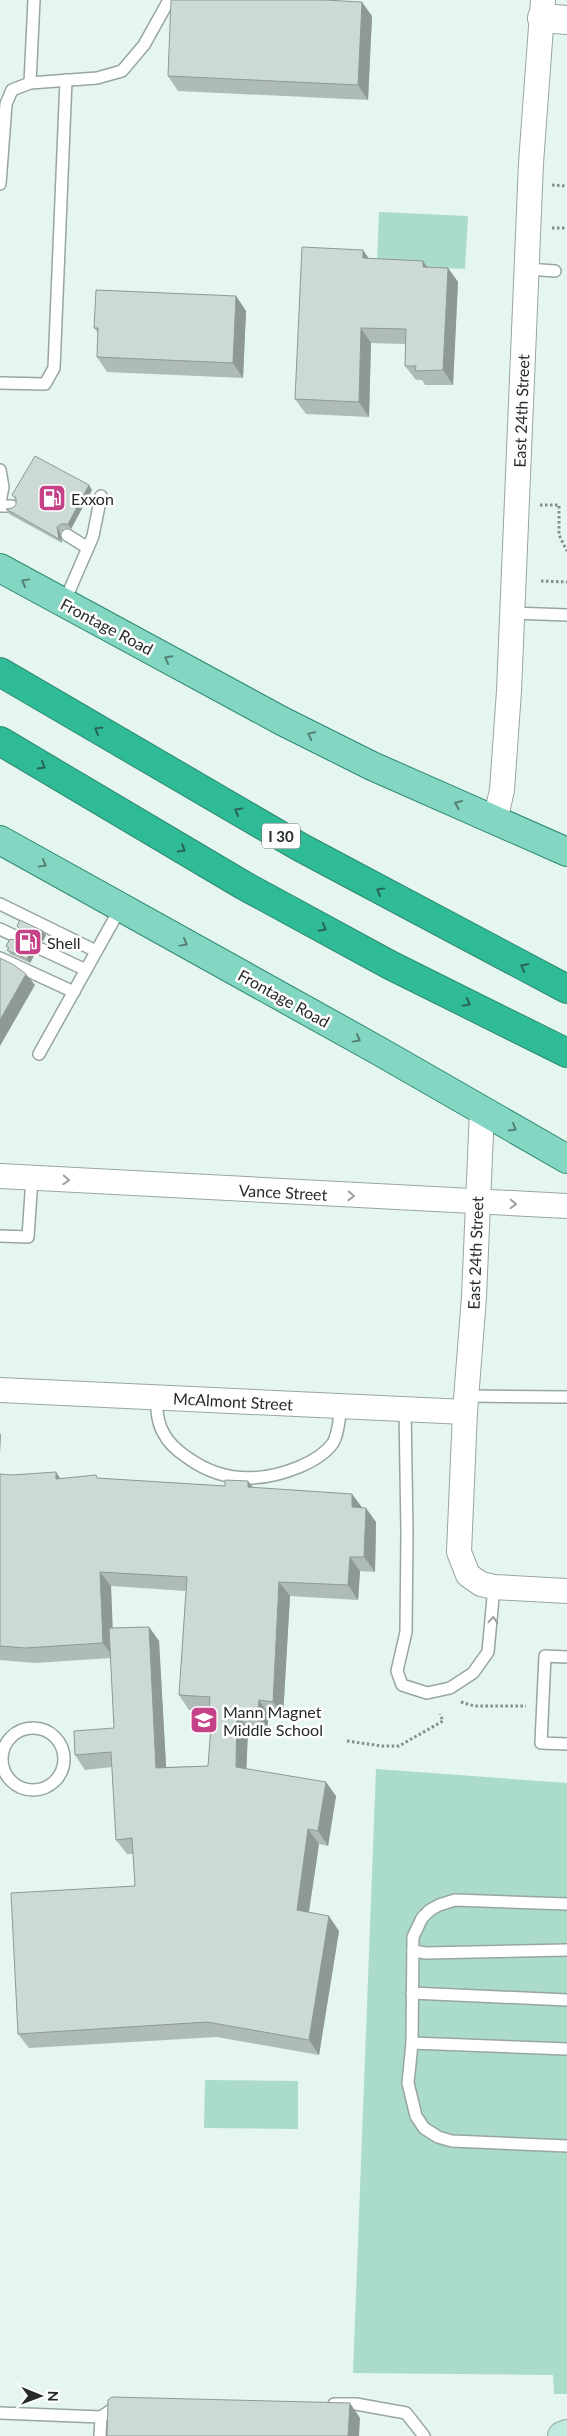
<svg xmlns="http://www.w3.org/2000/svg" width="567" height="2436" viewBox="0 0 567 2436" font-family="Lato,sans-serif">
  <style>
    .green { fill: #abdbc9 }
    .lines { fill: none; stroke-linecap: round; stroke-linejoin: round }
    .service-casing { stroke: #98a6a1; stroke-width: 14 }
    .minor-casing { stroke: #98a6a1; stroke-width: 26 }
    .tertiary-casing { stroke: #98a6a1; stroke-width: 30 }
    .secondary-casing { stroke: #98a6a1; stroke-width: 30 }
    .primary-casing { stroke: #2c8970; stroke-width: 30 }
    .motorway-casing { stroke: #2c8970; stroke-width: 30 }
    .path { stroke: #848f8b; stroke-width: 3; stroke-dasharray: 2.5 2.5; stroke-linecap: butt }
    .service { stroke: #fff; stroke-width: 11 }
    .minor { stroke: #fff; stroke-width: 24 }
    .tertiary { stroke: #fff; stroke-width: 28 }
    .secondary { stroke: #c1ebe0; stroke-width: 28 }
    .primary { stroke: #83d6c1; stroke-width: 28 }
    .motorway { stroke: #30bb97; stroke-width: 28 }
    .wall { fill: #afbbb6; fill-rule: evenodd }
    .shaded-wall { fill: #8e9994 }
    .building { fill: #cbdad4; stroke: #8e9994 }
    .oneway { stroke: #548075 }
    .oneway2 { stroke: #296555 }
    .oneway3 { stroke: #9da09f }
    .labels { text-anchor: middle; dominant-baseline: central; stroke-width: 5; stroke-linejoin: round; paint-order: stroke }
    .shield { fill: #fefefe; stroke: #666a69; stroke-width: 1 }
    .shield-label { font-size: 15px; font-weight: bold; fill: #252b29 }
    .street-label { font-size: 16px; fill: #252b29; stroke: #fefefe }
    .poi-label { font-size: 16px; fill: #252b29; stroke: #fefefe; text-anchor: start }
  </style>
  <rect width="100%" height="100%" fill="#e5f5ef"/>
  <g class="green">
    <path d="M379,212L468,216L465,269L377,265Z"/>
    <path d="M376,1769L567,1783V2394H554L553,2375L353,2373Z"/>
    <path d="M205,2080L298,2081V2129L204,2128Z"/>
  </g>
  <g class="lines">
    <defs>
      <g id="service">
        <path d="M30,83L34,0"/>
        <path d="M0,184L6,104L12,90L30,83L97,78L122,71L144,45L169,0"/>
        <path d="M527,269L555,271"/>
        <path d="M0,383L45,384L54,368L66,80"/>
        <path d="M0,470L3,487L0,502"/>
        <path d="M0,506H12"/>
        <path d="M67,535L88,548"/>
        <path d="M64,603L93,536L101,496"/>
        <path d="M513,613L567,615"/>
        <path d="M0,904L96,951"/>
        <path d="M0,929L17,937"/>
        <path d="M39,948L86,970"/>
        <path d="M0,958L74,992"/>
        <path d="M39,1054L121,907"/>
        <path d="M0,1236L28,1237L32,1178"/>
        <path d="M467,1396L567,1397"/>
        <path d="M156,1397C157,1410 157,1423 164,1434C169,1444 179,1452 188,1458C223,1483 260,1483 299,1467C311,1462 325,1454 333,1443C339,1433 339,1418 341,1406"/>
        <path d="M405,1409L407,1532L406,1632L397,1671L402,1685L427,1693L450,1688L473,1673L488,1652L494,1587"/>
        <path d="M567,1657L545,1656L541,1743L567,1744"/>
        <circle cx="33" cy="1759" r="31"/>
        <path d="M567,1904L455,1900L439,1905L430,1910L422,1918L413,1937L412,2043L408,2083L416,2116L424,2128L438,2137L452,2141L567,2146"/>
        <path d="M413,1951L426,1953L567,1950"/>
        <path d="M412,1993L567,2000"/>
        <path d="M412,2043L567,2049"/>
        <path d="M334,2404H356L406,2413L424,2436"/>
        <path d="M0,2413L101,2417L100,2436"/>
        <path d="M101,2417L120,2404"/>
      </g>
      <g id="minor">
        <path d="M495,821L502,790L509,691L531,163L543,0"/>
        <path d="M482,1110L474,1297L465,1412L459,1552L468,1575L481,1584L494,1587L567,1591"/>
        <path d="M0,1176L567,1206"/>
        <path d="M0,1390L465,1412"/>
      </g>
      <path id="tertiary" d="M542,18L567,20"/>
      <path id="secondary" d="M562,2436L567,2434"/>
      <g id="primary">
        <path d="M0,568L282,721L372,766L567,852"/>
        <path d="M0,840L379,1051L567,1159"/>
      </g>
      <g id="motorway">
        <path d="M0,672L300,847L567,989"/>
        <path d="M0,741L243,885L390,965L567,1053"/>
      </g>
    </defs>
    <use href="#service" class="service-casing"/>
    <use href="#minor" class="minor-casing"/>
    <use href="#tertiary" class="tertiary-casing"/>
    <use href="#secondary" class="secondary-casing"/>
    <use href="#primary" class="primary-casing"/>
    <use href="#motorway" class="motorway-casing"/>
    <g class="path">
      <path d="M552,185L567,186"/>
      <path d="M552,228H567"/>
      <path d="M540,505H559V535L567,551"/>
      <path d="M541,581L567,582"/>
      <path d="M461,1702L474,1706H526"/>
      <path d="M347,1741L382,1746H399L443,1721L440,1714"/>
    </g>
    <use href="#service" class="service"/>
    <use href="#minor" class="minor"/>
    <use href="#tertiary" class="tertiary"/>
    <use href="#secondary" class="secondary"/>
    <use href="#primary" class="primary"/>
    <use href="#motorway" class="motorway"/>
  </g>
  <g class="wall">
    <path d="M372,16L368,100L178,91L168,76Z"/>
    <path d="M363,250L368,258L427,267L448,268L458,282L453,385H425L422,380H416L405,366L406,344L371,343L369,417L306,414L295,399Z"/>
    <path d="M236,296L246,311L243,378L107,372L97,357L98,333L94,328Z"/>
    <path d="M92,490L71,529L64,528L60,532L62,543L9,514L6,509L12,508L16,505V500L12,495Z"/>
    <path d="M17,926L46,935L43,941H38L32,944V949L35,954L30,963L10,954L7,950L8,949L6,946L21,935V931Z"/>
    <path d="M0,1474L61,1479L98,1478L352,1494L362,1507L376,1522L375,1572L360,1571L358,1600L290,1596L283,1716L269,1715L267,1730L248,1729L246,1769L336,1796L328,1846L319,1844L309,1912L339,1931L319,2055L217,2037L29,2048L18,2034L135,1886L133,1854H127L116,1840L112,1767L85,1770L75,1755L114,1728L111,1658L35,1663L0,1660ZM111,1586L186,1591L179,1695L189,1710L210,1711L209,1713L212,1716L208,1766L166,1767L159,1641L149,1627L112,1628Z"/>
  </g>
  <g class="shaded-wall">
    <path d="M362,2L372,16L368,100L358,85Z"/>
    <path d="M363,250L373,265L363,258Z"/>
    <path d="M423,261L433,275L423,267Z"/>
    <path d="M448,268L458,282L453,385L443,370Z"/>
    <path d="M236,296L246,311L243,378L233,363Z"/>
    <path d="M361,328L371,343L369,417L359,402Z"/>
    <path d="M89,485L92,490L71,529L68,524Z"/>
    <path d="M57,527L60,532L62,543L59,539Z"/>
    <path d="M43,931L46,935L43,941L40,937Z"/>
    <path d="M29,940L32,944V949L29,945Z"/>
    <path d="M32,950L35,954L30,963L27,959Z"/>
    <path d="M26,974L35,985L0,1046V1020Z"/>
    <path d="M0,1433L1,1435L0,1454Z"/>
    <path d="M56,1472L66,1487L56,1479Z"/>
    <path d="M248,1481L259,1495L248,1487Z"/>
    <path d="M352,1494L362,1508L352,1507Z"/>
    <path d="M366,1508L376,1522L375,1572L364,1557Z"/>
    <path d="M350,1557L360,1571L358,1600L348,1585Z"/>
    <path d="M100,1572L111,1586L114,1658L103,1643Z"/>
    <path d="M279,1582L290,1596L283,1716L273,1702Z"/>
    <path d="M149,1627L159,1641L167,1783L156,1768Z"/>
    <path d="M259,1700L269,1715L267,1730L257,1716Z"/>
    <path d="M237,1714L248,1729L246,1782L236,1767Z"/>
    <path d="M326,1782L336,1796L328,1846L318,1831Z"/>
    <path d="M308,1829L319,1844L307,1924L297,1910Z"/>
    <path d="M329,1916L339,1931L319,2055L309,2040Z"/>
    <path d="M350,2403L360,2418L359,2436H348Z"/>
  </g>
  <g class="building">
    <path d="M171,0H324L362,2L358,85L168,76Z"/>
    <path d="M302,247L363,250V258L423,261V267L448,268L443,370L415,371L416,366H405L406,329L361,328L359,402L295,399Z"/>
    <path d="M96,290L236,296L233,363L97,357L98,328H94Z"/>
    <path d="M35,456L89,485L68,524H61L57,527L59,539L6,509L12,508L16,505V498L12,495Z"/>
    <path d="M20,920L43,931L40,937L35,936L29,940V945L32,950L27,959L7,950L9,948L6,946L10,939L15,940L21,935L20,929L17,926Z"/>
    <path d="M0,958L14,965L26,974L0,1020Z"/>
    <path d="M56,1472V1479L96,1475L97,1478L225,1486V1480L248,1481V1487L352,1494V1507L366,1508L364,1557H350L348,1585L279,1582L273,1702L259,1700L257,1716L237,1714L236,1767L326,1782L318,1831L308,1829L297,1910L329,1916L309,2040L207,2022L18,2034L11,1893L135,1886L132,1838L116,1840L111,1752L75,1755L74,1731L114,1728L109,1628L149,1627L156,1768L208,1766L212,1713H209L210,1697L179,1695L187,1577L100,1572L103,1643L25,1648L0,1646V1474L12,1475Z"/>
    <path d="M112,2397L350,2403L348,2436H107L108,2400Z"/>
  </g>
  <defs><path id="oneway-chevron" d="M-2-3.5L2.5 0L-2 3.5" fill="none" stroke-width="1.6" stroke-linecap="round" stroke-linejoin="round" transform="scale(1.25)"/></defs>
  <g class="oneway">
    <use href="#oneway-chevron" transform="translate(25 582) rotate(-151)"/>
    <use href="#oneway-chevron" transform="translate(168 659) rotate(-152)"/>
    <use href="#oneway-chevron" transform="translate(311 735) rotate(-154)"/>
    <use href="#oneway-chevron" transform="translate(458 804) rotate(-156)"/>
    <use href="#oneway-chevron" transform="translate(43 864) rotate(29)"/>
    <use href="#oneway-chevron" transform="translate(184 943) rotate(29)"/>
    <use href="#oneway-chevron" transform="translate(357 1039) rotate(29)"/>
    <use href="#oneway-chevron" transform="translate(513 1128) rotate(30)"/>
  </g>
  <g class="oneway2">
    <use href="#oneway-chevron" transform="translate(98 730) rotate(-150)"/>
    <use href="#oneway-chevron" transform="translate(42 766) rotate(31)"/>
    <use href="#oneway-chevron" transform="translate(238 811) rotate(-150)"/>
    <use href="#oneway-chevron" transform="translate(182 849) rotate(31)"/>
    <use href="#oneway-chevron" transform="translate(380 891) rotate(-151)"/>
    <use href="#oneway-chevron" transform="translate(323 928) rotate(28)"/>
    <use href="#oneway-chevron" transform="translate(524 967) rotate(-152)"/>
    <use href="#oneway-chevron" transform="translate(467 1003) rotate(27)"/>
  </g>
  <g class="oneway3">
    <use href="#oneway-chevron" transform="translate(66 1180) rotate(3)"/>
    <use href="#oneway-chevron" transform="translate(351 1196) rotate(3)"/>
    <use href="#oneway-chevron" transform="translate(513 1204) rotate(2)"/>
    <use href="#oneway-chevron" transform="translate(493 1620) rotate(-86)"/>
  </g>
  <defs>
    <symbol id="fuel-square" viewBox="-11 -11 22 22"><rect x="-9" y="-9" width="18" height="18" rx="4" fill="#c54288" stroke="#fefefe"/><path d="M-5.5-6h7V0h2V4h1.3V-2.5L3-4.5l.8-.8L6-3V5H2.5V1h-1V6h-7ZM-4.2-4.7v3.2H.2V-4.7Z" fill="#fff"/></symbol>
    <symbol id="school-square" viewBox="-11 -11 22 22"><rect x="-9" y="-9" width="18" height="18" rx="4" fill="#c54288" stroke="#fefefe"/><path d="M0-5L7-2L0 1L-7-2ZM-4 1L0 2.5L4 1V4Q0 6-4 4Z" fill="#fff"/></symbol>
  </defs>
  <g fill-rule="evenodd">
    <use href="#fuel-square" x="36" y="482" width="32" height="32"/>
    <use href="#fuel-square" x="12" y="926" width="32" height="32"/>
    <use href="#school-square" x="188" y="1704" width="32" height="32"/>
  </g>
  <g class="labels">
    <rect class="shield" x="262" y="823.5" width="38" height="25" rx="4"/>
    <g class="shield-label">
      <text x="281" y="836">I 30</text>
    </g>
    <g class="street-label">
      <text transform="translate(521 411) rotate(-88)">East 24th Street</text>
      <text transform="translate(107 626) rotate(28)">Frontage Road</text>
      <text transform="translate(284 998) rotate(29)">Frontage Road</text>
      <text transform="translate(283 1192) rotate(3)">Vance Street</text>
      <text transform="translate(475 1253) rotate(-88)">East 24th Street</text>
      <text transform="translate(233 1401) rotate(3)">McAlmont Street</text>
    </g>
    <g class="poi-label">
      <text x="71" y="498">Exxon</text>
      <text x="47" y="942">Shell</text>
      <text x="223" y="1711">Mann Magnet<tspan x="223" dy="18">Middle School</tspan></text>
    </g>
  </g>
  <g transform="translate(40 2396) rotate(91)" stroke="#fefefe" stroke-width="4" paint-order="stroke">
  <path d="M0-4L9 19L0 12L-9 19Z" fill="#252b29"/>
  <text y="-8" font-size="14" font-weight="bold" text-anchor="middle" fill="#252b29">N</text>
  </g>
</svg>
